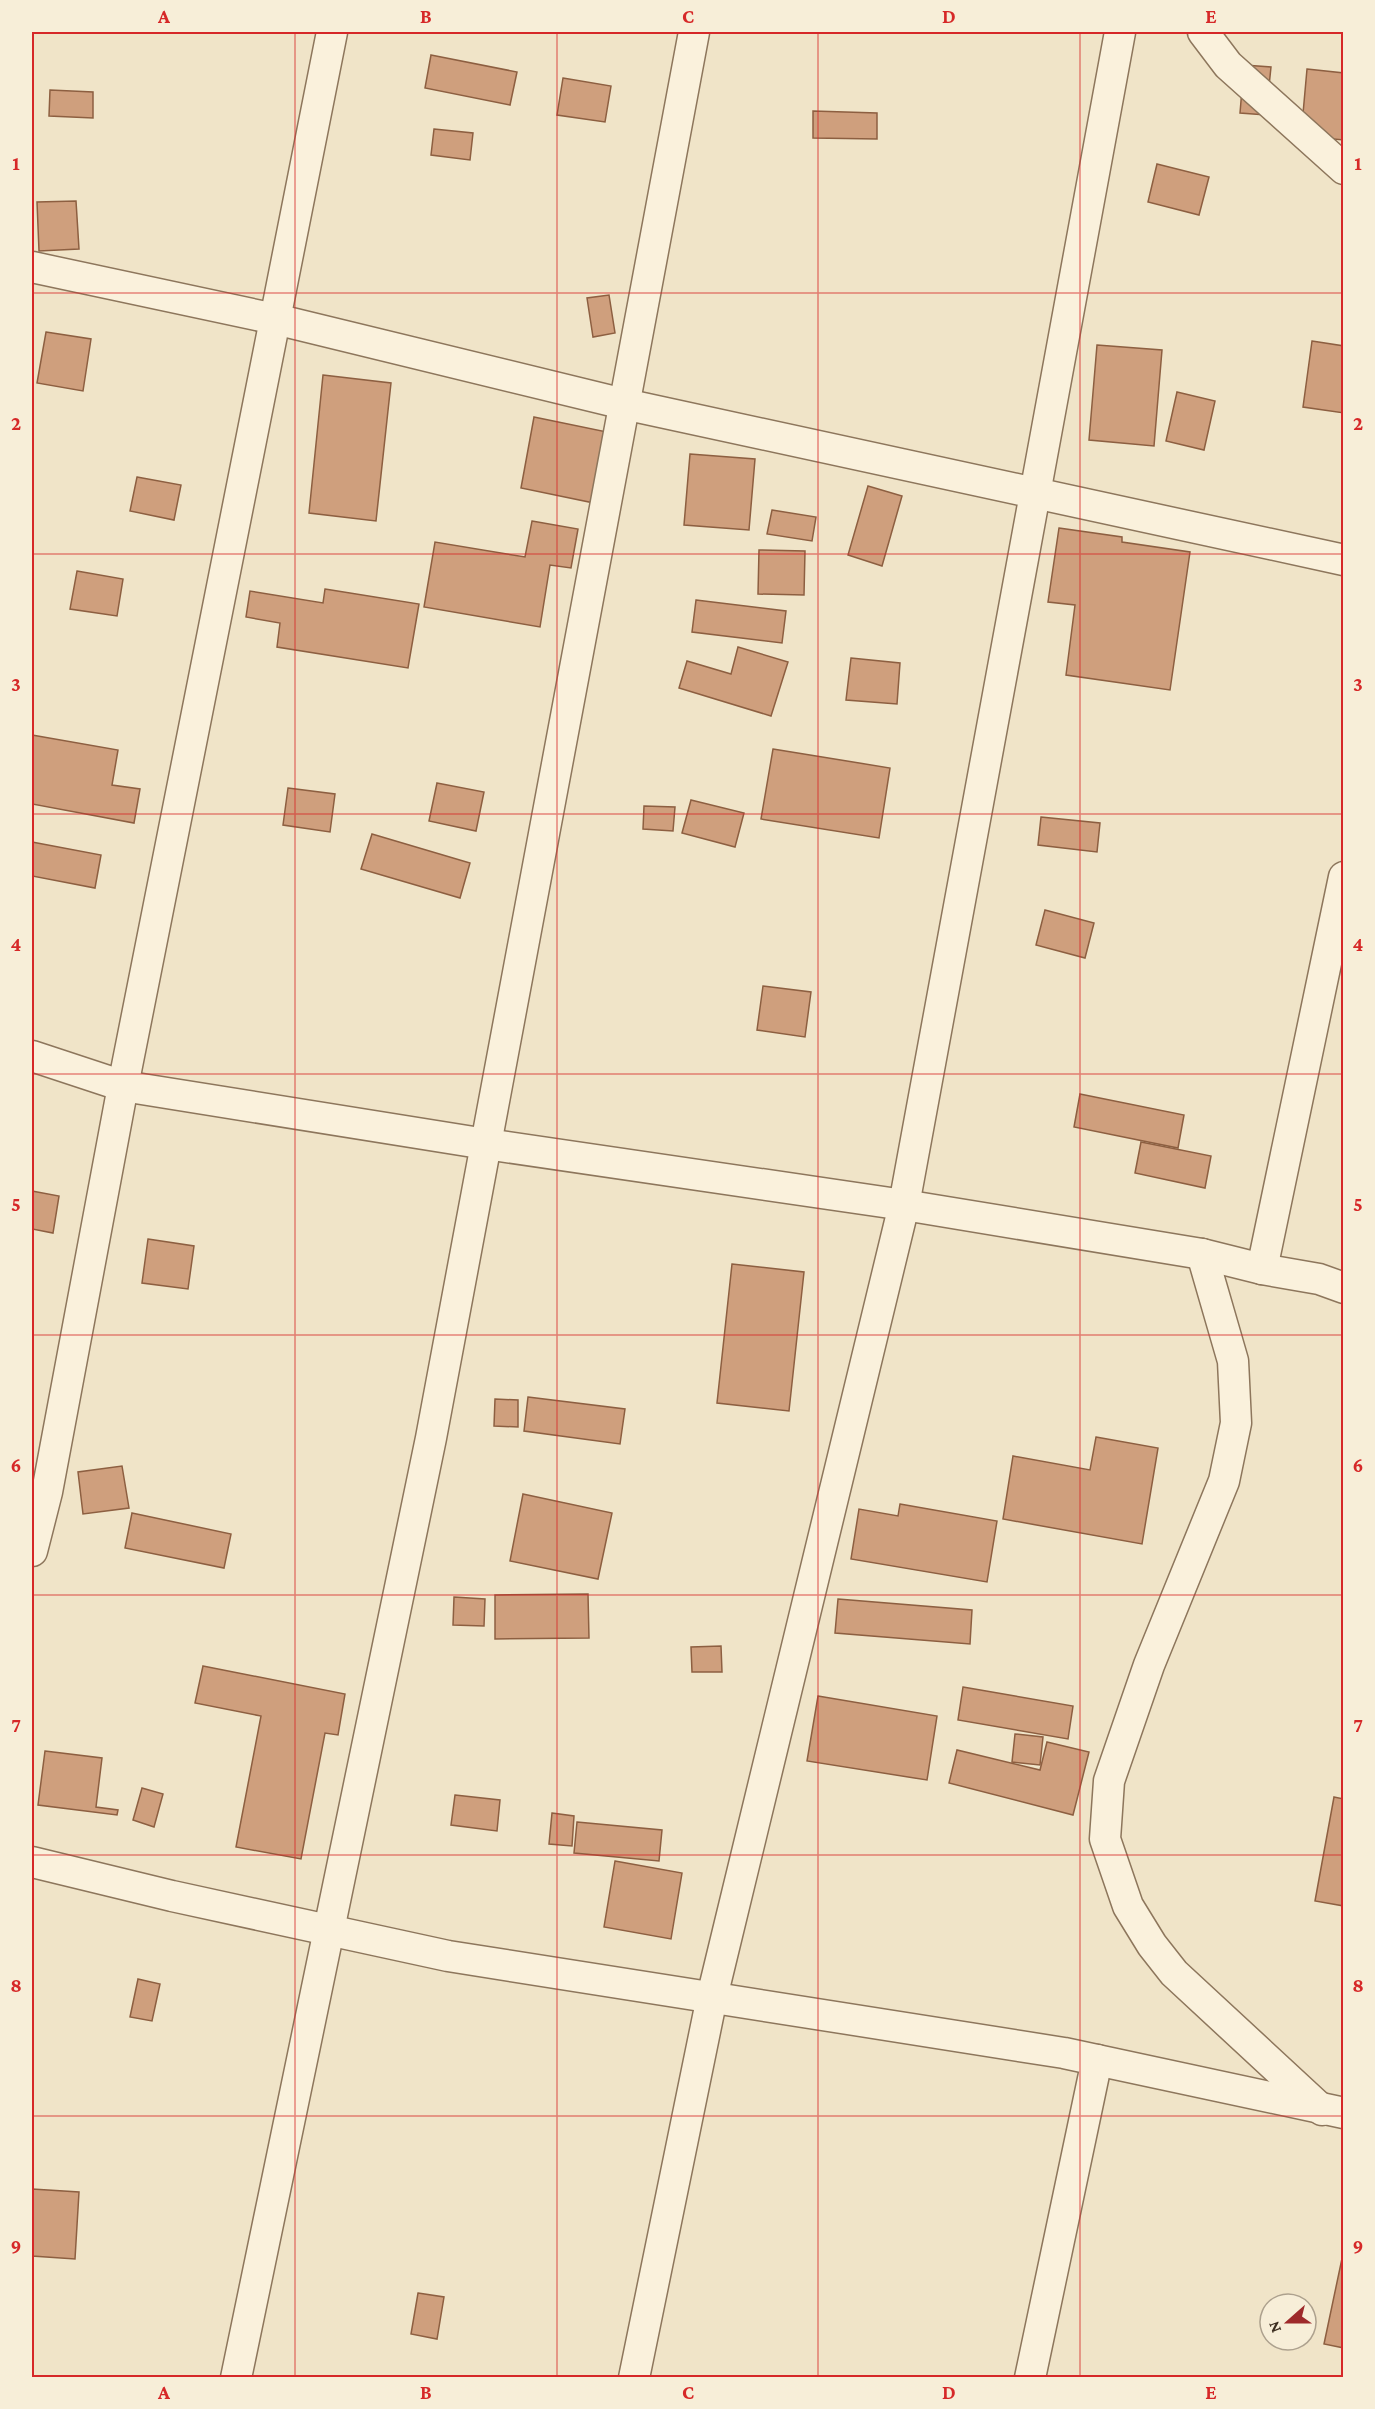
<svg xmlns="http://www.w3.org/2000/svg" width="1375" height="2409" viewBox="0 0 1375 2409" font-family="'Crimson Pro',serif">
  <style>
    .building { fill: #cf9f7d; stroke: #8d5f41; stroke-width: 1.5 }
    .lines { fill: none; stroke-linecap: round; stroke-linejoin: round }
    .street-casing { stroke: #8d765c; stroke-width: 33 }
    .street { stroke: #faf1dc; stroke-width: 30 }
    .grid { fill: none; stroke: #d62828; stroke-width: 1.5; stroke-opacity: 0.55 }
    .neatline { fill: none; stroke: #d62828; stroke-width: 2 }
    .grid-label { font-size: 20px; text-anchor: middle; font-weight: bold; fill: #d62828 }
  </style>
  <rect width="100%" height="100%" fill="#f0e4c8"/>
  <g class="building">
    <path d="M431,55L517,72L510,105L425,88Z"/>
    <path d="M1244,65L1271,67L1266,115L1240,113Z"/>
    <path d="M1307,69L1344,73V140L1301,136Z"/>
    <path d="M563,78L611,86L605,122L557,115Z"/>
    <path d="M50,90L93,92V118L49,116Z"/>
    <path d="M813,111L877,113V139L813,138Z"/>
    <path d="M434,129L473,133L470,160L431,155Z"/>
    <path d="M1157,164L1209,177L1199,215L1148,202Z"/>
    <path d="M76,201L79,249L39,251L37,202Z"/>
    <path d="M609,295L615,333L593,337L587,298Z"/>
    <path d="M46,332L91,339L83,391L37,383Z"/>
    <path d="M1312,341L1344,346V413L1303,407Z"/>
    <path d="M1097,345L1162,350L1154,446L1089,440Z"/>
    <path d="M323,375L391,383L376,521L309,513Z"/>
    <path d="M1177,392L1215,401L1204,450L1166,441Z"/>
    <path d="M534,417L607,432L594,503L521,488Z"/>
    <path d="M690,454L755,459L749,530L684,525Z"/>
    <path d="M137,477L181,485L174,520L130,511Z"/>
    <path d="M868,486L902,496L882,566L848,555Z"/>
    <path d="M772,510L816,517L812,541L767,534Z"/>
    <path d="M532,521L578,529L571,568L550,565L540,627L424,607L435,542L525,557Z"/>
    <path d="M1059,528L1122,537V542L1190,552L1170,690L1066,675L1075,605L1048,602Z"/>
    <path d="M759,550L805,551L804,595L758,594Z"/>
    <path d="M77,571L123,579L117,616L70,609Z"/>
    <path d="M325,589L419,604L408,668L277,647L280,623L246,617L250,591L323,603Z"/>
    <path d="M696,600L786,611L782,643L692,632Z"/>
    <path d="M738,647L788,662L771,716L679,688L687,661L731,674Z"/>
    <path d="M851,658L900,663L897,704L846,700Z"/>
    <path d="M32,735L118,750L112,785L140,789L134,823L32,804Z"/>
    <path d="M773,749L890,768L879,838L761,819Z"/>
    <path d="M437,783L484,792L476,831L429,821Z"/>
    <path d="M288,788L335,794L330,832L283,825Z"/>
    <path d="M691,800L744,813L735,847L682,833Z"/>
    <path d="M644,806L675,807L673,831L643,829Z"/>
    <path d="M1041,817L1100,823L1097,852L1038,845Z"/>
    <path d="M372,834L470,863L460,898L361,869Z"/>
    <path d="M32,842L101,855L95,888L32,876Z"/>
    <path d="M1045,910L1094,923L1085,958L1036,945Z"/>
    <path d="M763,986L811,992L805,1037L757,1030Z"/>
    <path d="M1080,1094L1184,1115L1178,1148L1074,1127Z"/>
    <path d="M1141,1142L1211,1156L1205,1188L1135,1173Z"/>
    <path d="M32,1191L59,1196L53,1233L32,1229Z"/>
    <path d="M148,1239L194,1246L188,1289L142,1283Z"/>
    <path d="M732,1264L804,1272L789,1411L717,1403Z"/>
    <path d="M528,1397L625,1409L620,1444L524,1431Z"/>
    <path d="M495,1399L518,1400V1427L494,1426Z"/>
    <path d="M1096,1437L1158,1448L1142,1544L1003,1519L1013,1456L1090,1470Z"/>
    <path d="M122,1466L129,1508L83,1514L78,1472Z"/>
    <path d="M523,1494L612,1513L598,1579L510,1561Z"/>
    <path d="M900,1504L997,1521L987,1582L851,1559L859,1509L898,1516Z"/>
    <path d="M132,1513L231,1534L224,1568L125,1548Z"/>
    <path d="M588,1594L589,1638L495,1639V1595Z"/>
    <path d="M454,1597L485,1599L484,1626L453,1625Z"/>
    <path d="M838,1599L972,1610L970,1644L835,1633Z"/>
    <path d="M721,1646L722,1672H692L691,1647Z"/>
    <path d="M203,1666L345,1694L338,1735L325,1733L301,1859L236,1847L261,1716L195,1703Z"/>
    <path d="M963,1687L1073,1706L1068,1739L958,1720Z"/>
    <path d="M818,1696L937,1716L927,1780L807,1761Z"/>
    <path d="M1015,1734L1043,1737L1040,1765L1012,1762Z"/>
    <path d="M1047,1742L1089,1752L1073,1815L949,1783L957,1750L1040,1770Z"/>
    <path d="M45,1751L102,1758L96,1807L118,1810L117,1815L38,1805Z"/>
    <path d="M142,1788L163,1794L154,1827L133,1820Z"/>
    <path d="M455,1795L500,1800L497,1831L451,1825Z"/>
    <path d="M1334,1797L1344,1799V1906L1315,1901Z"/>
    <path d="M552,1813L574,1816L572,1846L549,1844Z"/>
    <path d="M577,1822L662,1830L659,1861L574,1853Z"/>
    <path d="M615,1861L682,1873L671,1939L604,1927Z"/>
    <path d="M138,1979L160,1984L152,2021L130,2017Z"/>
    <path d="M32,2189L79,2192L75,2259L32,2256Z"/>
    <path d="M1344,2249V2348L1324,2344Z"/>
    <path d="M418,2293L444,2297L437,2339L411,2334Z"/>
  </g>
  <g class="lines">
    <defs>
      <g id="street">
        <path d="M1203,32L1228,65L1344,169"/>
        <path d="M32,267L275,319L624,404L1344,560"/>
        <path d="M32,1056L123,1086L486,1144L904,1205L1202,1254L1262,1269L1319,1279L1344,1288"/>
        <path d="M1202,1254L1233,1361L1236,1423L1224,1481L1149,1665L1109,1781L1105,1839L1128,1906L1152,1945L1174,1973L1322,2110"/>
        <path d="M1262,1269L1344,877"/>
        <path d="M32,1551L47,1492L123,1086L332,32"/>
        <path d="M32,1862L172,1896L448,1956L1064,2053L1344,2113"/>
        <path d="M236,2378L431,1438L694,32"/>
        <path d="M634,2378L712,1997L904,1205L1120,32"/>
        <path d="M1030,2378L1097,2060"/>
      </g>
    </defs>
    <use href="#street" class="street-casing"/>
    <use href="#street" class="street"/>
  </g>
  <path class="grid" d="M295,32V2378M557,32V2378M818,32V2378M1080,32V2378M32,293H1344M32,554H1344M32,814H1344M32,1074H1344M32,1335H1344M32,1595H1344M32,1855H1344M32,2116H1344"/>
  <rect width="1375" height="2409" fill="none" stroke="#f7eed8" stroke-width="66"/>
  <g transform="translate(1288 2322) rotate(249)"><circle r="28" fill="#f7eed8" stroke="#ada18e" stroke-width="1.5"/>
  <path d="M0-4.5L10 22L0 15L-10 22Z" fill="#9e2a2b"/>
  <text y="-9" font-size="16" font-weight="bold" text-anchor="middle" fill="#3d2e20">N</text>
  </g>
  <rect x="33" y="33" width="1309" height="2343" class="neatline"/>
  <g class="grid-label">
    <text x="164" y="23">A</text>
    <text x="426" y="23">B</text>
    <text x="688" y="23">C</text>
    <text x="949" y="23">D</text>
    <text x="1211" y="23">E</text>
    <text x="16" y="170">1</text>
    <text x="1358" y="170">1</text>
    <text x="16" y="430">2</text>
    <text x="1358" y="430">2</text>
    <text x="16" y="691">3</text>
    <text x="1358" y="691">3</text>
    <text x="16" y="951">4</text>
    <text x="1358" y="951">4</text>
    <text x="16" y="1211">5</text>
    <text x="1358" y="1211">5</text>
    <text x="16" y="1472">6</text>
    <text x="1358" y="1472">6</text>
    <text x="16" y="1732">7</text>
    <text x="1358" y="1732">7</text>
    <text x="16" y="1992">8</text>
    <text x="1358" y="1992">8</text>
    <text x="16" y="2253">9</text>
    <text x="1358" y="2253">9</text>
    <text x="164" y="2399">A</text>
    <text x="426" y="2399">B</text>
    <text x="688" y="2399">C</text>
    <text x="949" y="2399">D</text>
    <text x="1211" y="2399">E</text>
  </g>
</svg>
